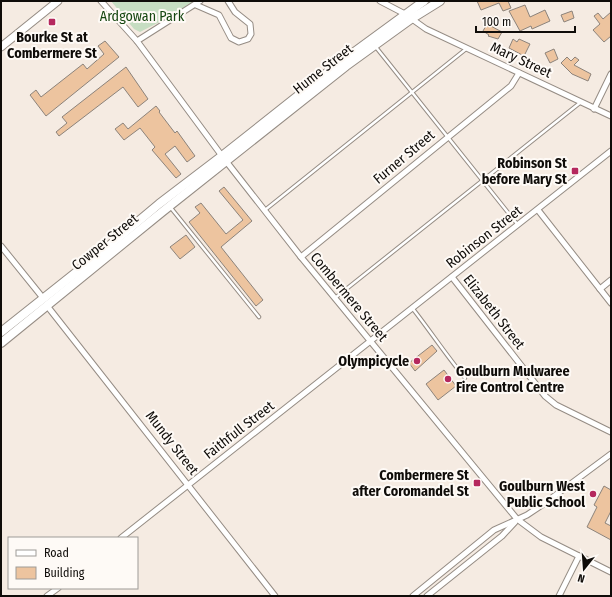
<svg xmlns="http://www.w3.org/2000/svg" width="612" height="597" viewBox="0 0 612 597" font-family="'Fira Sans Condensed',sans-serif">
  <style>
    .green { fill: #c6ddc2 }
    .building { fill: #edc49f; stroke: #8c837b }
    .lines { fill: none; stroke-linecap: round; stroke-linejoin: round }
    .lane-casing { stroke: #958c84; stroke-width: 4.5 }
    .street-casing { stroke: #958c84; stroke-width: 7 }
    .secondary-casing { stroke: #958c84; stroke-width: 9 }
    .primary-casing { stroke: #958c84; stroke-width: 10 }
    .lane { stroke: #fff; stroke-width: 2.5 }
    .street { stroke: #fff; stroke-width: 5 }
    .secondary { stroke: #fff; stroke-width: 7 }
    .primary { stroke: #fff; stroke-width: 8 }
    .poi-dot { fill: #b5285e; stroke: #fefaf6; stroke-width: 1.5 }
    .labels { text-anchor: middle; dominant-baseline: central; stroke-width: 4; stroke-linejoin: round; paint-order: stroke }
    .park-label { font-size: 14px; fill: #154610; stroke: #fefaf6 }
    .poi-label { font-size: 14px; font-weight: bold; fill: #0f0c09; stroke: #fefaf6; text-anchor: end }
    .street-label { font-size: 14px; fill: #0f0c09; stroke: #fefaf6 }
  </style>
  <rect width="100%" height="100%" fill="#f5ebe2"/>
  <path class="green" d="M111,1H196L181,11L140,32L134,29Z"/>
  <g class="building">
    <path d="M477,1H508L511,8L503,11L499,3L481,10Z"/>
    <path d="M525,5L530,17L545,10L550,21L532,29L531,26L520,31L509,11Z"/>
    <path d="M572,11L574,18L564,22L561,15Z"/>
    <path d="M611,12V36L604,42L593,30L600,24L594,16L598,13L603,19Z"/>
    <path d="M487,24L502,32L498,39L488,36L489,35L483,31Z"/>
    <path d="M513,39L517,42L519,39L530,44L524,56L509,48Z"/>
    <path d="M105,41L119,57L46,116L30,95L36,90L41,97L83,64L87,69L104,54L98,46Z"/>
    <path d="M554,49L558,59L550,63L545,53Z"/>
    <path d="M567,57L571,61L575,57L579,60L574,65L591,74L588,81L572,74L561,63Z"/>
    <path d="M126,67L148,99L138,107L123,87L59,136L56,132L67,123L62,117Z"/>
    <path d="M156,106L160,111L159,112L175,133L177,131L195,156L187,162L175,146L165,154L181,174L176,178L152,150L155,147L140,128L124,140L115,129L123,123L128,129Z"/>
    <path d="M224,187L252,221L221,247L263,300L256,306L189,222L200,213L195,207L201,203L226,234L243,220L219,191Z"/>
    <path d="M186,235L195,247L180,259L170,247Z"/>
    <path d="M432,345L437,351L415,371L409,363Z"/>
    <path d="M444,370L456,386L438,400L426,384Z"/>
    <path d="M604,486L611,490V511L605,523L611,526V540L587,527L597,507L594,505Z"/>
  </g>
  <g class="lines">
    <defs>
      <g id="lane">
        <path d="M375,46L518,225"/>
        <path d="M171,208L259,317"/>
        <path d="M265,210L466,49"/>
        <path d="M335,298L581,102"/>
        <path d="M413,309C431,332 446,355 465,378"/>
      </g>
      <g id="street">
        <path d="M101,1L137,41L222,156L301,257L517,519L541,537L611,572"/>
        <path d="M380,1L405,14L426,29L611,116"/>
        <path d="M196,5L219,15L231,38L239,42L248,39L251,34L250,24L235,12L228,1"/>
        <path d="M137,41L200,1"/>
        <path d="M594,109L611,74"/>
        <path d="M538,210L611,303"/>
        <path d="M1,246L43,298"/>
        <path d="M301,257L511,86L519,73"/>
        <path d="M452,277L545,396L556,405L611,432"/>
        <path d="M600,289L611,280"/>
        <path d="M48,307L275,596"/>
        <path d="M121,538L611,151"/>
        <path d="M47,596L58,588"/>
        <path d="M413,596L494,530L527,515L545,503L611,454"/>
        <path d="M427,596L502,536L515,522"/>
        <path d="M559,596L579,556"/>
      </g>
      <path id="secondary" d="M1,47L58,1"/>
      <g id="primary">
        <path d="M1,332L98,255L159,204L222,156L342,61L424,1"/>
        <path d="M1,343L162,212L346,66L411,19L440,1"/>
      </g>
    </defs>
    <use href="#lane" class="lane-casing"/>
    <use href="#street" class="street-casing"/>
    <use href="#secondary" class="secondary-casing"/>
    <use href="#primary" class="primary-casing"/>
    <use href="#lane" class="lane"/>
    <use href="#street" class="street"/>
    <use href="#secondary" class="secondary"/>
    <use href="#primary" class="primary"/>
  </g>
  <g class="poi-dot">
    <rect x="48" y="18" width="8" height="8" rx="2"/>
    <rect x="571" y="167" width="8" height="8" rx="2"/>
    <circle cx="417" cy="361" r="4"/>
    <circle cx="448" cy="379" r="4"/>
    <rect x="473" y="479" width="8" height="8" rx="2"/>
    <circle cx="593" cy="494" r="4"/>
  </g>
  <g class="labels">
    <g class="park-label">
      <text x="142" y="16">Ardgowan Park</text>
    </g>
    <g class="poi-label">
      <text x="52" y="37" text-anchor="middle">Bourke St at<tspan x="52" dy="16">Combermere St</tspan></text>
      <text x="567" y="163">Robinson St<tspan x="567" dy="16">before Mary St</tspan></text>
      <text x="409" y="361">Olympicycle</text>
      <text x="456" y="371" text-anchor="start">Goulburn Mulwaree<tspan x="456" dy="16">Fire Control Centre</tspan></text>
      <text x="469" y="475">Combermere St<tspan x="469" dy="16">after Coromandel St</tspan></text>
      <text x="585" y="486">Goulburn West<tspan x="585" dy="16">Public School</tspan></text>
    </g>
    <g class="street-label">
      <text transform="translate(521 60) rotate(25)">Mary Street</text>
      <text transform="translate(323 69) rotate(-38)">Hume Street</text>
      <text transform="translate(404 157) rotate(-40)">Furner Street</text>
      <text transform="translate(484 237) rotate(-38)">Robinson Street</text>
      <text transform="translate(105 242) rotate(-39)">Cowper Street</text>
      <text transform="translate(349 297) rotate(50)">Combermere Street</text>
      <text transform="translate(494 312) rotate(52)">Elizabeth Street</text>
      <text transform="translate(239 430) rotate(-38)">Faithfull Street</text>
      <text transform="translate(172 443) rotate(52)">Mundy Street</text>
    </g>
  </g>
  <rect width="612" height="597" fill="none" stroke="#0f0c09" stroke-width="4"/>
  <rect x="8" y="537" width="130" height="52" fill="#fefaf6" stroke="#9e9b97"/>
  <rect x="16" y="550" width="20" height="6" fill="#ffffff" stroke="#9e9b97"/>
  <text x="44" y="557" font-size="12" fill="#0f0c09">Road</text>
  <rect x="16" y="567" width="20" height="12" fill="#edc49f" stroke="#9e9b97"/>
  <text x="44" y="577" font-size="12" fill="#0f0c09">Building</text>
  <g transform="translate(584 569) rotate(197)" stroke="#fefaf6" stroke-width="3" paint-order="stroke">
  <path d="M0-3L7 15L0 10L-7 15Z" fill="#0f0c09"/>
  <text y="-6" font-size="11" font-weight="bold" text-anchor="middle" fill="#0f0c09">N</text>
  </g>
  <path d="M476 26v6h99v-6" fill="none" stroke="#0f0c09" stroke-width="2"/>
  <text x="482" y="26" font-size="12" fill="#0f0c09" stroke="#fefaf6" stroke-width="3" paint-order="stroke">100 m</text>
</svg>
